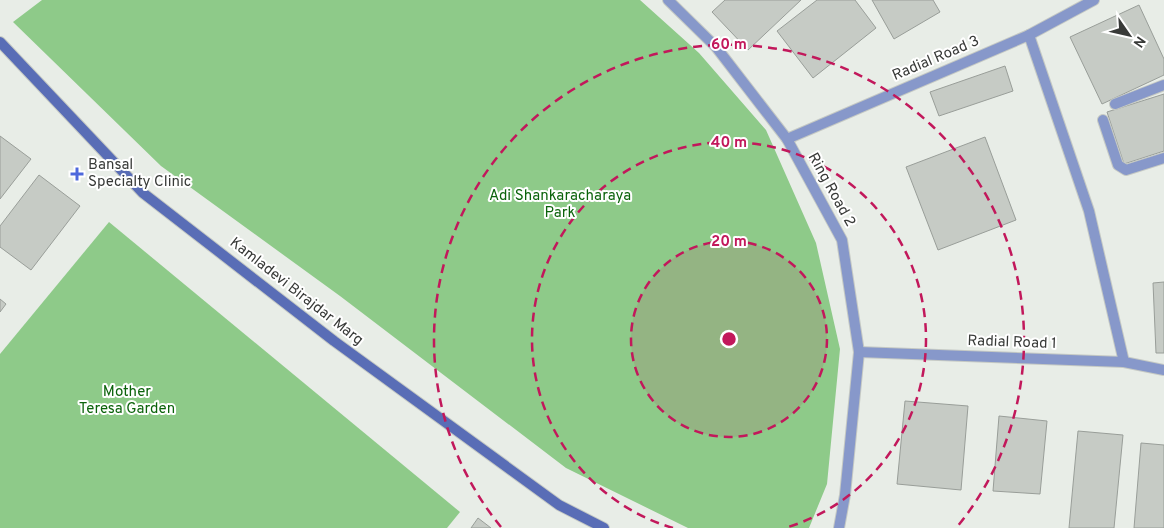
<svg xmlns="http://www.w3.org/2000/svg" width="1164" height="528" viewBox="0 0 1164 528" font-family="Overpass,sans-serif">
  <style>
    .green { fill: #8eca89 }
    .building { fill: #c6cbc5; stroke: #999e99 }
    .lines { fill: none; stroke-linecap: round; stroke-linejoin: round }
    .street-casing { stroke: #c5c9c4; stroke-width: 12 }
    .secondary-casing { stroke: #c5c9c4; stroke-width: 12 }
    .street { stroke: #8798ca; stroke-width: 10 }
    .secondary { stroke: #596db6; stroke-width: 10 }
    .ring { fill: none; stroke: #c2185b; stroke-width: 2.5; stroke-dasharray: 9 6 }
    .poi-dot { fill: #4e68dc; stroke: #fff; stroke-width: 2 }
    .labels { text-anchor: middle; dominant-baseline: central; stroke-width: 4; stroke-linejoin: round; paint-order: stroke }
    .street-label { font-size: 15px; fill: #383a38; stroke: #fff }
    .poi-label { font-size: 15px; fill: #383a38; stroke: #fff; text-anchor: start }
    .park-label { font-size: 15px; fill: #0b630b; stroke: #fff }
    .centre { fill: #c2185b; stroke: #fff; stroke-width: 2.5 }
    .ring-label { font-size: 15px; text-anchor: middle; font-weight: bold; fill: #c2185b; stroke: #fff; stroke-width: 4; stroke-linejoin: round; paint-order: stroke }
  </style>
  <rect width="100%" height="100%" fill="#e8ede7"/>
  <g class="green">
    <path d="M42,0H640L699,53L766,130L816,243L840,349L827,484L809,528H688L566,468L340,296L161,166L13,22Z"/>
    <path d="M109,222L460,512L447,528H0V354Z"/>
  </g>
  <g class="building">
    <path d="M725,0H801L748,50L712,12Z"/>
    <path d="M817,0H855L876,28L813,78L777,31Z"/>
    <path d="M872,0H933L940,12L894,39Z"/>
    <path d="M1139,5L1164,59V75L1102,104L1070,37Z"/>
    <path d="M1005,66L1013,91L939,116L930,92Z"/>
    <path d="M1164,94V151L1124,164L1107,112Z"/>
    <path d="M0,136L31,159L0,199Z"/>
    <path d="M985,137L1016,220L938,250L906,167Z"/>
    <path d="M39,175L80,206L31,270L0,247V226Z"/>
    <path d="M1164,282V353H1156L1153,283Z"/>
    <path d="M0,299L6,304L0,312Z"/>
    <path d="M905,401L968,406L961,490L897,484Z"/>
    <path d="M999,416L1047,421L1040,494L993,491Z"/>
    <path d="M1078,431L1123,435L1114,528H1069Z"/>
    <path d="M1141,443L1164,445V528H1134Z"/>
    <path d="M478,518L491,528H471Z"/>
  </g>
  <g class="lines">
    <defs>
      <g id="street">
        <path d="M668,0L716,47L787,139L842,240L859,352L845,495L839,528"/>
        <path d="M1029,35L1089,211L1124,362"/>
        <path d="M1115,104L1164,85"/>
        <path d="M1103,120L1118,165L1126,170L1164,158"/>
        <path d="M787,139L1029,35L1094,0"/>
        <path d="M859,352L1124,362L1164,370"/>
      </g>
      <path id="secondary" d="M0,42L143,193L334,341L559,505L604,528"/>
    </defs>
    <use href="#street" class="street-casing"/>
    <use href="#secondary" class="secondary-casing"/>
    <use href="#street" class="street"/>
    <use href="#secondary" class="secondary"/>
  </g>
  <circle cx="729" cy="339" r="98" fill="#c2185b" fill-opacity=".12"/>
  <g class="ring">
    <circle cx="729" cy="339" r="98"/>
    <path d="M673 528A197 197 0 1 1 785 528"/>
    <path d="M501 527A295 295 0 1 1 957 527"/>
  </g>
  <path class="poi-dot" d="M74.5 166.5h5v5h5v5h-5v5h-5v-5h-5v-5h5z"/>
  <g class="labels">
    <g class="street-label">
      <text transform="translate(936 59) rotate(-23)">Radial Road 3</text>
      <text transform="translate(831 190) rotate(61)">Ring Road 2</text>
      <text transform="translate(296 292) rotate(38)">Kamladevi Birajdar Marg</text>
      <text transform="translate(1012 343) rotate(2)">Radial Road 1</text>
    </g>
    <g class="poi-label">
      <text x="88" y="165">Bansal<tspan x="88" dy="17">Specialty Clinic</tspan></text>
    </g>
    <g class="park-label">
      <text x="560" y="196">Adi Shankaracharaya<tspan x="560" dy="17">Park</tspan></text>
      <text x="127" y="392">Mother<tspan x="127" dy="17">Teresa Garden</tspan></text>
    </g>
  </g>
  <circle cx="729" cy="339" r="8" class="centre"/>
  <g class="ring-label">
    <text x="729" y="49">60 m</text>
    <text x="729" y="147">40 m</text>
    <text x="729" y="246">20 m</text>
  </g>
  <g transform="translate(1129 35) rotate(124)" stroke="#ffffff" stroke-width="4" paint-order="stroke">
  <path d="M0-4L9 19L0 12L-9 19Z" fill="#383a38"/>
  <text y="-8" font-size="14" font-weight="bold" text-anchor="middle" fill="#383a38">N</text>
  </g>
</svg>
